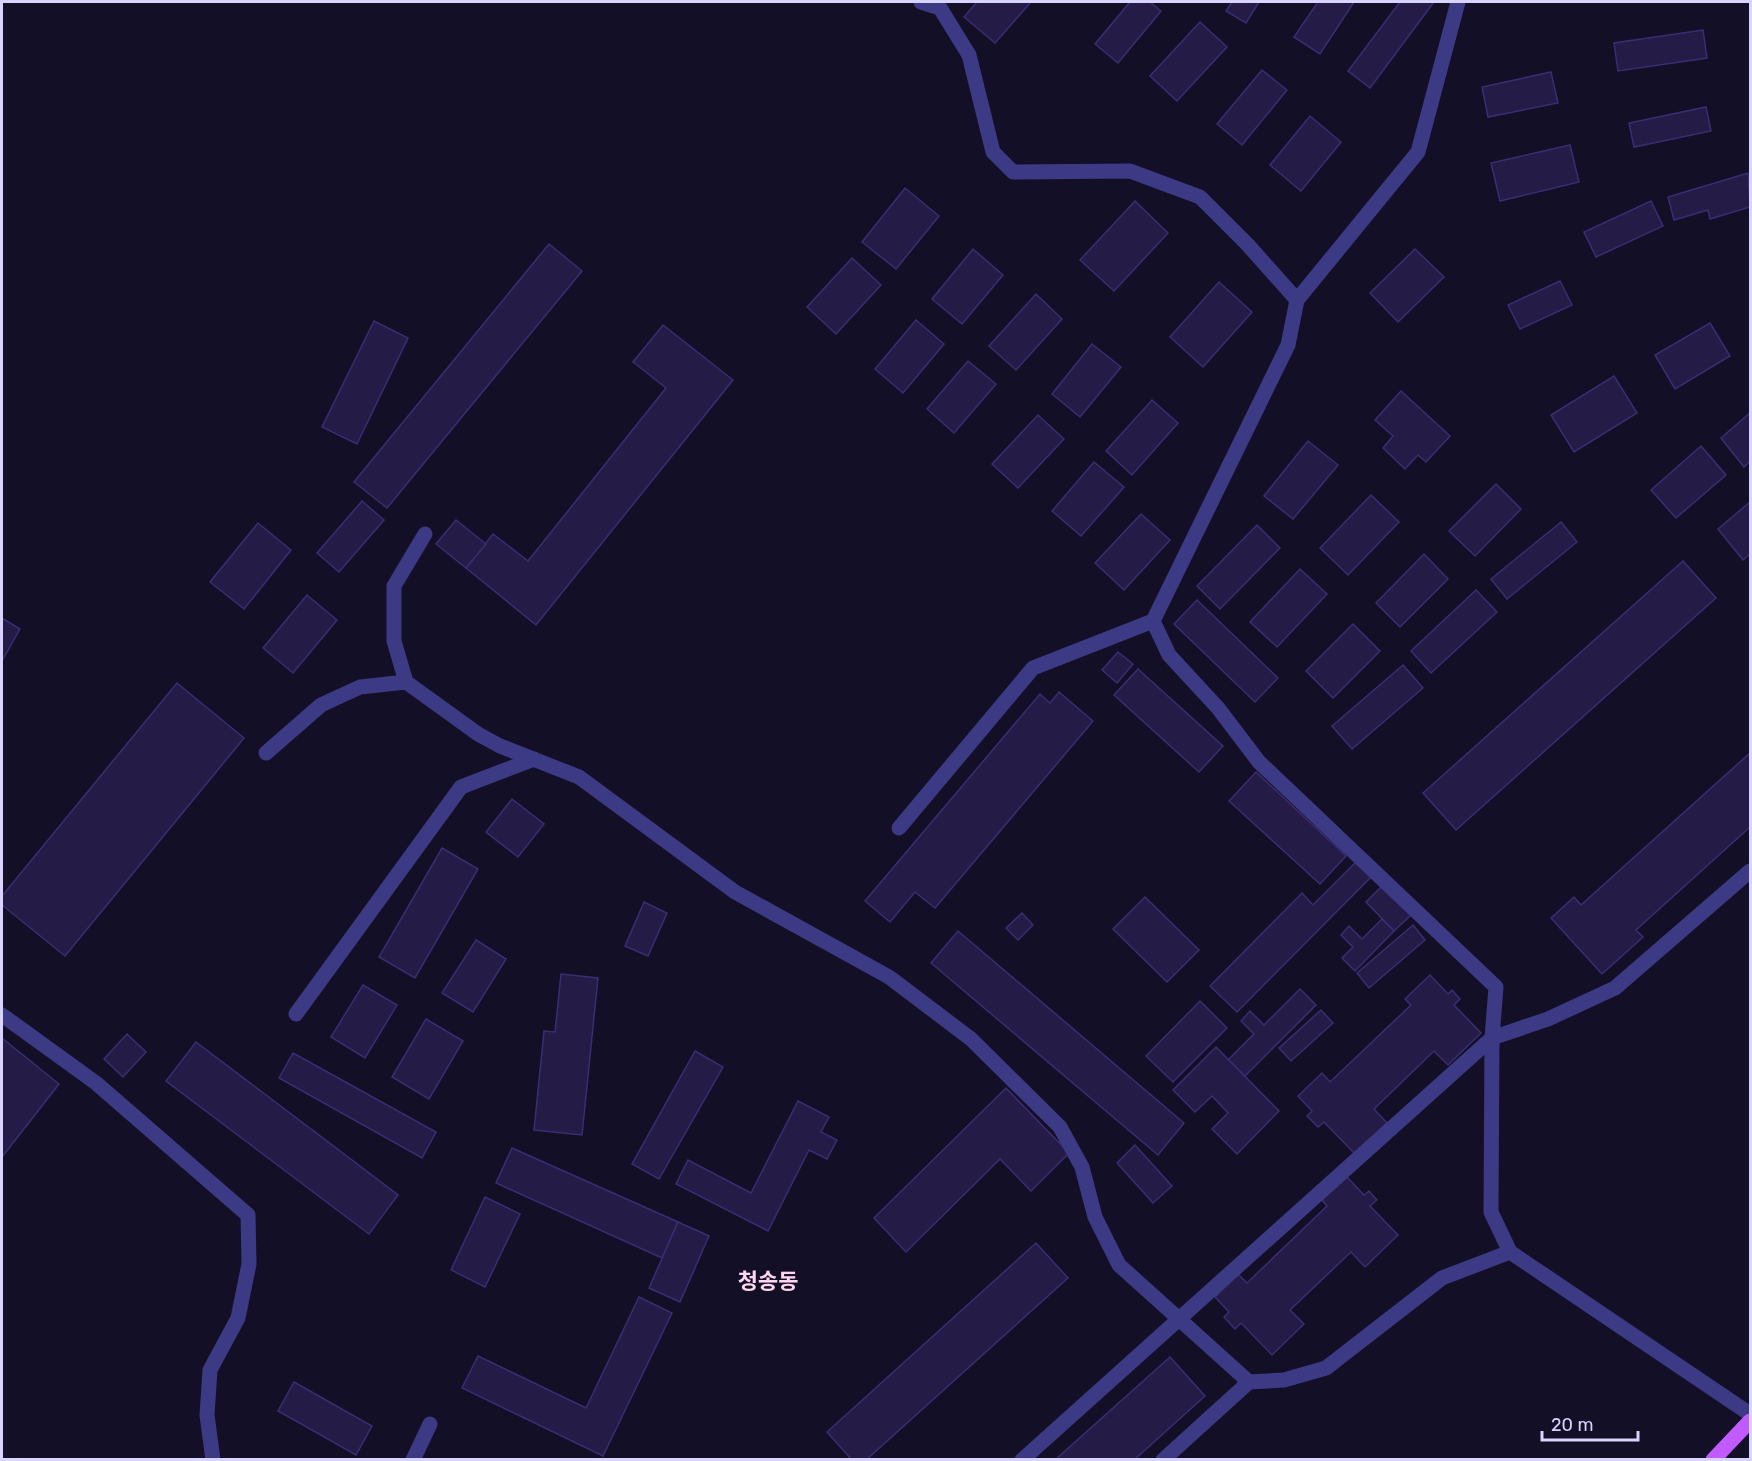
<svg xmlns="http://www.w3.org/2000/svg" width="1752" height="1461" viewBox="0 0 1752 1461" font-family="Rubik,'Noto Sans KR',sans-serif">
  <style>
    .building { fill: #241b47; stroke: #3b2d73; stroke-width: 1.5 }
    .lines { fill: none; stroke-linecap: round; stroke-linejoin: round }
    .minor { stroke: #3d3a85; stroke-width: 15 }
    .major { stroke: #c25bff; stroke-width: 15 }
    .labels { text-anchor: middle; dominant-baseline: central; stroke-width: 6; stroke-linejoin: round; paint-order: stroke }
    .quarter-label { font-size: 22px; font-weight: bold; fill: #ffd6f0; stroke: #130f26 }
  </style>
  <rect width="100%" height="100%" fill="#130f26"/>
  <g class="building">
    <path d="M977,2H1031L995,43L964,17Z"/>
    <path d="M1130,2H1150L1161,11L1118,63L1095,44Z"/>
    <path d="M1232,2H1259L1246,23L1226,11Z"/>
    <path d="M1318,2H1354L1320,54L1294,37Z"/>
    <path d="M1400,2H1434L1370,88L1348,71Z"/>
    <path d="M1200,22L1227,47L1177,101L1150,76Z"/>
    <path d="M1703,30L1707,58L1618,71L1614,43Z"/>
    <path d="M1262,70L1287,90L1242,145L1217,124Z"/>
    <path d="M1551,72L1558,103L1488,117L1482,87Z"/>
    <path d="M1706,107L1711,131L1634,147L1629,123Z"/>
    <path d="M1310,116L1341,142L1301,191L1270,165Z"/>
    <path d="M1570,145L1579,182L1500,201L1491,163Z"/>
    <path d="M1748,173L1750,207L1710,219L1708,210L1674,220L1668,197Z"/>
    <path d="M905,188L939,216L896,269L862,242Z"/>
    <path d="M1135,201L1168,233L1114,291L1080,260Z"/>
    <path d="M1651,201L1663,226L1596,257L1584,232Z"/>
    <path d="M549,244L582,271L387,508L354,482Z"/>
    <path d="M973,249L1003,275L962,324L932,299Z"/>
    <path d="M1415,249L1444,277L1398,322L1370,293Z"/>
    <path d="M852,258L881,285L836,334L807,307Z"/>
    <path d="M1560,281L1572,305L1520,329L1508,305Z"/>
    <path d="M1219,282L1252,312L1203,367L1170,337Z"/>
    <path d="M1036,294L1062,319L1016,370L989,346Z"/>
    <path d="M916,320L944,344L903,393L875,369Z"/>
    <path d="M374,321L408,338L357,444L322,427Z"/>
    <path d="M1710,323L1730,356L1675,389L1655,355Z"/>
    <path d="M663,325L733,380L536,625L466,568L493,534L528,561L666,388L633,362Z"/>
    <path d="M1092,344L1121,367L1080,417L1052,394Z"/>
    <path d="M968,361L996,384L954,433L927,409Z"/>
    <path d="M1614,376L1637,413L1574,452L1551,415Z"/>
    <path d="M1401,391L1450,436L1426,462L1418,455L1405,469L1383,448L1393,436L1375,420Z"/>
    <path d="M1152,400L1178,423L1132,475L1106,451Z"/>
    <path d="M1750,413V461L1744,467L1721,438Z"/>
    <path d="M1038,415L1064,439L1018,488L992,464Z"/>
    <path d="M1308,441L1338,465L1293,519L1264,496Z"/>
    <path d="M1701,446L1726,475L1676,518L1651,490Z"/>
    <path d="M1094,462L1124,487L1081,536L1052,511Z"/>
    <path d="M1496,484L1521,509L1475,556L1449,531Z"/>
    <path d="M1371,495L1399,522L1348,575L1320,548Z"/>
    <path d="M362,501L384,520L339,572L317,553Z"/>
    <path d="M1750,502V554L1743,560L1718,529Z"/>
    <path d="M1141,514L1170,540L1124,590L1095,563Z"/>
    <path d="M456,520L486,544L466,568L436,544Z"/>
    <path d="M1561,522L1577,542L1507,599L1491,579Z"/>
    <path d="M258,523L291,550L244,609L210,582Z"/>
    <path d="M1257,525L1280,548L1220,609L1197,586Z"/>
    <path d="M1424,554L1448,579L1400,627L1376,603Z"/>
    <path d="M1683,561L1716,598L1456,830L1423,793Z"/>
    <path d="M1300,569L1327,594L1277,647L1250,622Z"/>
    <path d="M1476,590L1497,612L1431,673L1411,651Z"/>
    <path d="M307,595L337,620L293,673L263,648Z"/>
    <path d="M1197,600L1278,678L1255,702L1174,624Z"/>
    <path d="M2,618L20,629L2,661Z"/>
    <path d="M1353,624L1380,651L1333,698L1306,671Z"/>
    <path d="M1118,652L1133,664L1117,683L1102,670Z"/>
    <path d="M1403,665L1423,688L1352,749L1332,726Z"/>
    <path d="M1138,669L1223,746L1199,772L1114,695Z"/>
    <path d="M177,683L244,738L65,956L2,905V896Z"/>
    <path d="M1059,692L1093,721L935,908L915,892L890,922L865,901L1040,694L1050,703Z"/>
    <path d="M1750,753V827L1636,930L1643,937L1602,974L1551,918L1574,897L1581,905Z"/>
    <path d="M1256,772L1346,856L1320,884L1229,801Z"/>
    <path d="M512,799L544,824L518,857L486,832Z"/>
    <path d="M442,848L478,869L415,978L379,957Z"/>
    <path d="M1357,861L1372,876L1237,1012L1210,986L1302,893L1313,905Z"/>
    <path d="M1382,886L1411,915L1394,931L1366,902Z"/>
    <path d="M1145,897L1199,950L1167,982L1113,929Z"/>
    <path d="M644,902L667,913L648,956L625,946Z"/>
    <path d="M1022,913L1033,925L1018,940L1006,928Z"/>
    <path d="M1382,919L1394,931L1355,971L1342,958L1353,947L1341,935L1349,926L1362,939Z"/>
    <path d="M1413,925L1425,940L1369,988L1357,973Z"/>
    <path d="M958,931L1184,1123L1158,1155L931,963Z"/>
    <path d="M476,940L506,959L473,1012L442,993Z"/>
    <path d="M561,974L598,978L582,1135L534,1130L544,1031L555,1032Z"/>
    <path d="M1430,975L1448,994L1452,990L1460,999L1454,1005L1481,1033L1448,1065L1434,1051L1374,1109L1387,1123L1355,1154L1324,1122L1318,1127L1307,1116L1312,1111L1298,1096L1322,1073L1330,1082L1411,1005L1405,999Z"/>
    <path d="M363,985L397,1005L365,1058L331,1037Z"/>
    <path d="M1300,989L1316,1005L1245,1076L1228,1060L1254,1034L1241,1021L1250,1011L1264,1025Z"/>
    <path d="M1200,1001L1227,1028L1173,1082L1146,1056Z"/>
    <path d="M1321,1010L1333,1023L1291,1061L1279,1048Z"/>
    <path d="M426,1019L463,1041L429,1099L392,1077Z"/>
    <path d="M127,1034L146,1052L123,1077L104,1059Z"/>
    <path d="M2,1038L59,1084L2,1157Z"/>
    <path d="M196,1042L398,1195L369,1234L166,1081Z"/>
    <path d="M1216,1047L1279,1111L1237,1154L1212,1129L1228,1113L1212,1096L1195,1112L1173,1090Z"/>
    <path d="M695,1051L723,1067L659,1179L632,1164Z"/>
    <path d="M293,1053L436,1132L422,1158L279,1078Z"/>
    <path d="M1006,1088L1069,1153L1031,1191L1000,1159L906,1252L874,1218Z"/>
    <path d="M798,1101L829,1117L821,1132L837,1140L827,1159L809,1150L768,1231L676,1184L688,1160L751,1193Z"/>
    <path d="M1135,1145L1172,1186L1153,1203L1117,1163Z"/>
    <path d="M512,1148L678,1222L662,1258L496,1183Z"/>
    <path d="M1347,1177L1364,1195L1369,1191L1377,1200L1370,1206L1398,1235L1365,1267L1351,1252L1290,1310L1304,1324L1272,1355L1241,1323L1235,1329L1224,1317L1229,1312L1215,1297L1238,1274L1247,1283L1327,1206L1322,1200Z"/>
    <path d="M485,1197L520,1214L485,1287L451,1270Z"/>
    <path d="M678,1222L709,1236L680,1302L649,1288Z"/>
    <path d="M1036,1243L1068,1278L866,1460H852L827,1432Z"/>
    <path d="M639,1297L672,1313L603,1456L462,1388L478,1356L586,1408Z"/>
    <path d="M1170,1357L1205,1396L1134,1460H1055Z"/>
    <path d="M294,1382L372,1426L356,1455L278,1411Z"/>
  </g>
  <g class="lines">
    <g class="minor">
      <path d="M921,2L940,8L969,55L993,152L1013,172L1130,171L1200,197L1248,245L1297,300"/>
      <path d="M1458,2L1418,152L1297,300L1288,345L1153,621L1169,655L1218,708L1259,762L1496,987L1492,1038L1491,1212L1510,1252L1750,1414"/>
      <path d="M425,534L394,586V641L406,682L478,734L500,746L579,777L735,892L889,977L971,1039L1060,1127L1082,1167L1095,1217L1119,1265L1249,1382L1284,1380L1326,1368L1442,1278L1510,1252"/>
      <path d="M266,753L321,705L360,687L406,682"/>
      <path d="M899,828L1033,668L1153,621"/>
      <path d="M296,1014L461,787L534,759"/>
      <path d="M2,1015L96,1083L248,1215L249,1264L238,1318L210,1370L207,1415L213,1460"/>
      <path d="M413,1460L430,1424"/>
      <path d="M1022,1460L1492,1038L1548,1019L1615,988L1750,871"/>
      <path d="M1163,1460L1249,1382"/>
    </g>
    <path class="major" d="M1713,1460L1750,1421"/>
  </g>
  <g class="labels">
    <g class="quarter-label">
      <text x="768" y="1281">청송동</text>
    </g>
  </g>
  <rect width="1752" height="1461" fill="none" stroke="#d9d4ff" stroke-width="6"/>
  <path d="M1542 1431v9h96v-9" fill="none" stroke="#d9d4ff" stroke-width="3"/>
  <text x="1551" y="1431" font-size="18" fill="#d9d4ff" stroke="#130f26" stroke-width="4.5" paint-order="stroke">20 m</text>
</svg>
